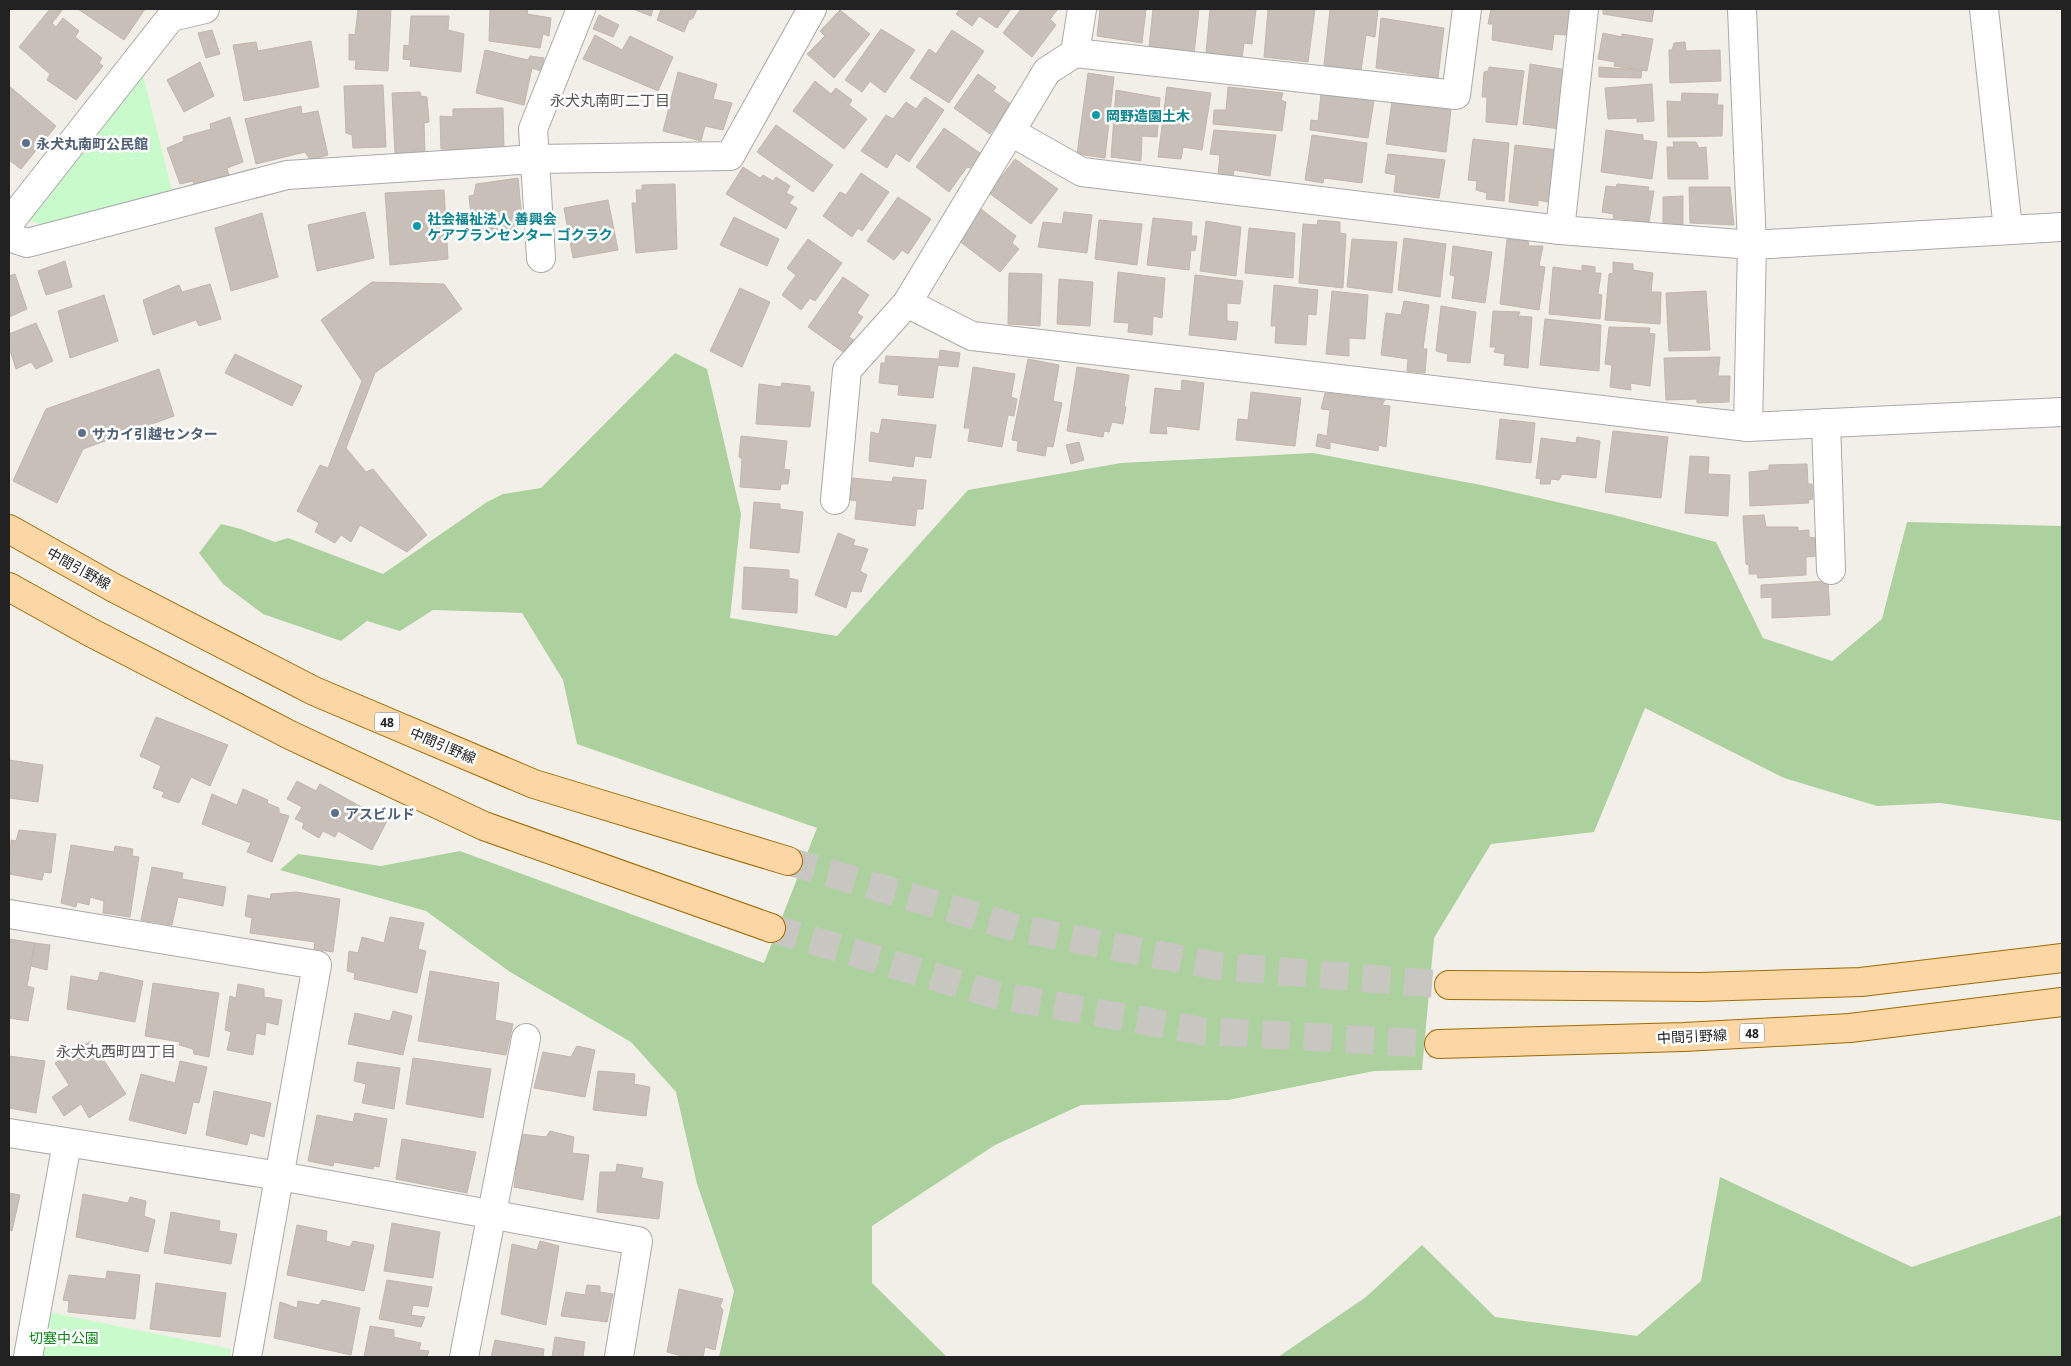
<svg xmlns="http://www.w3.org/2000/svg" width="2071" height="1366" viewBox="0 0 2071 1366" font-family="'Open Sans','Noto Sans JP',sans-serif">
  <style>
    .forest { fill: #add19e }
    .park { fill: #c8facc }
    .building { fill: #c7bfb8; stroke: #c4b6ab }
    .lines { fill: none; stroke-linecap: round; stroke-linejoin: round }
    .primary-tunnel { stroke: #c8c6c1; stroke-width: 28; stroke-dasharray: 28 14; stroke-linecap: butt }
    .minor-casing { stroke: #a9a9a9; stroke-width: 30 }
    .primary-casing { stroke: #a06b00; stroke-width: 30 }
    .minor { stroke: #fff; stroke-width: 28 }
    .primary { stroke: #fcd6a4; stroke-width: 28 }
    .culture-dot { fill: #0f9aa8; stroke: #fff; stroke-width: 2 }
    .service-dot { fill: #5c6f8a; stroke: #fff; stroke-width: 2 }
    .labels { text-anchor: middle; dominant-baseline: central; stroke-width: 5; stroke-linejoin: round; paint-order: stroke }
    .shield { fill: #fff; stroke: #646464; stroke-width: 1 }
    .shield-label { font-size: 12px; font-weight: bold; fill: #222 }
    .culture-label { font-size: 14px; font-weight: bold; fill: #0d838f; stroke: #fff; text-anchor: start }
    .service-label { font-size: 14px; font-weight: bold; fill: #4e5e75; stroke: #fff; text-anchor: start }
    .street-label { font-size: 14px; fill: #222; stroke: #fff }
    .park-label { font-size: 14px; fill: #0c8416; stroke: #fff }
    .neighbourhood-label { font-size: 15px; fill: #555; stroke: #fff }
  </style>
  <rect width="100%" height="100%" fill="#f2efe9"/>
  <g class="forest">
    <path d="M675,353L707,369L741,514L730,618L837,636L968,490L1121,463L1313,453L1486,486L1614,515L1716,542L1763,638L1832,661L1882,619L1907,522L2062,526V821L1940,803L1877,806L1784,778L1645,708L1594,832L1491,844L1434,938L1422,1070L1374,1071L1228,1100L1081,1105L995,1145L872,1226V1283L947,1357H719L734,1291L697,1184L676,1092L631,1042L510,972L426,911L280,870L298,854L381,866L460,851L764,963L817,828L577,744L563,680L522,613L433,610L400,631L367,621L341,641L263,614L223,584L199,553L221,524L241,529L275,542L288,538L383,574L487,502L503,494L541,488Z"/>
    <path d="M1720,1177L1912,1267L2062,1215V1357H1278L1366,1297L1422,1245L1495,1317L1637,1336L1701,1281Z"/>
  </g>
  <g class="park">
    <path d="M143,75L173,194L52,227L26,220Z"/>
    <path d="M48,1312L231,1349L230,1357H40Z"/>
  </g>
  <g class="building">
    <path d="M50,9H63L52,23L56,27L63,18L79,31L75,37L102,58L99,63L103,66L76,100L47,80L50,74L19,47Z"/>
    <path d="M78,9H145L124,40Z"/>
    <path d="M358,9H391L388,71L355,69L356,60H349V34L355,35Z"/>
    <path d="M490,9H528L527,14L551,18L549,36L543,34L540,48L489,41Z"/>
    <path d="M633,9H653L651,16Z"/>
    <path d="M661,9H697L693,18L689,20L684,32L657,20Z"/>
    <path d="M960,9H1011L997,28L979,16L972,26L956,14Z"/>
    <path d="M1021,9H1058L1050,19L1056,25L1032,57L1003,33Z"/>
    <path d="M1100,9H1146L1142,43L1097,36Z"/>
    <path d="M1153,9H1199L1194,54L1149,47Z"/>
    <path d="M1210,9H1256L1252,44L1244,43L1242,58L1206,53Z"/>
    <path d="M1268,9H1315L1308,62L1264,57Z"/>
    <path d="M1330,9H1378L1375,37L1366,35L1361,71L1324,65Z"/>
    <path d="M1491,9H1570L1567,35L1554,34L1552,50L1492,40L1493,24H1488Z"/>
    <path d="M1603,9H1654L1652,22L1603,14Z"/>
    <path d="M840,10L870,34L834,78L807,54L825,36L820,31Z"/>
    <path d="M599,15L619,25L613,37L593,29Z"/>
    <path d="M411,16H449L448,30L464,34L461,72L410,66L411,60L403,59L404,45L409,46Z"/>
    <path d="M1381,18L1444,28L1438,78L1376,68Z"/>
    <path d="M881,29L915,50L885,93L870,81L862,92L845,80Z"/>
    <path d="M212,30L220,54L206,58L198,33Z"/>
    <path d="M952,30L984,51L949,103L910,78L929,49L936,54Z"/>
    <path d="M1603,33L1622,37V34L1653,39L1647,71L1614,66L1615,62L1598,59Z"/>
    <path d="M595,35L622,50L630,36L673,57L658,91L583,59Z"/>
    <path d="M311,41L319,87L244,101L233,45L256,42L258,51Z"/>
    <path d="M1685,42L1686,51L1720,50L1721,81L1670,83L1669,50H1672L1674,43Z"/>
    <path d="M485,50L528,60L530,56L544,58L541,71L532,68L524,105L476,93Z"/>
    <path d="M200,62L214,96L184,112L167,80Z"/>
    <path d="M1530,64L1567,70L1560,129L1523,124Z"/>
    <path d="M1489,67L1524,71L1517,125L1486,122L1487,97H1482L1484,72L1488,71Z"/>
    <path d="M1599,67L1642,70L1641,78L1599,77Z"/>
    <path d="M678,72L717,84L713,99L732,103L723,130L705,126L701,141L663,131Z"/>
    <path d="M1088,73L1114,77L1105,158L1077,154Z"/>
    <path d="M978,74L996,87L993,91L1011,104L990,134L954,108Z"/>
    <path d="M815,81L831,94L836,88L852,100L849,105L867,119L844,149L793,111Z"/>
    <path d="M1652,84L1654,121L1637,122V118L1608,119L1605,88Z"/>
    <path d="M383,85L386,147L353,148L352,135L346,133L344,86Z"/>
    <path d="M9,86L56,126L21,169L9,160Z"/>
    <path d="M1167,87L1211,93L1202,150L1183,147L1181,159L1158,157Z"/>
    <path d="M1228,87L1283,93L1281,100L1286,102L1282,131L1213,124L1214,110H1226Z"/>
    <path d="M1116,90L1160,98L1157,137L1142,136L1141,161L1111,157Z"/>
    <path d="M420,92L421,96L427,97L429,122L424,123L425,153H395L392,93Z"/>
    <path d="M1682,93L1718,94L1717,105H1723L1722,136L1668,137L1667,101L1681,102Z"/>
    <path d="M1321,94L1374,100L1368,138L1310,130L1311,120L1318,121Z"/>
    <path d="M925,97L944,110L909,162L896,153L887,168L861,151L886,115L893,119L906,102L916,109Z"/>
    <path d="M1392,101L1451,110L1446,152L1386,144Z"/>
    <path d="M301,106L302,114L318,111L328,155L310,160L305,152L256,164L245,119Z"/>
    <path d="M503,108L504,151L441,149L440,116L453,117V109Z"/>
    <path d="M230,117L243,162L227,168L229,176L194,186L193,181L180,184L167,148L184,141L183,137L211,129L210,124Z"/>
    <path d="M776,125L833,165L813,192L757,152Z"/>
    <path d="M944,128L980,153L970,168L967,167L949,192L916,167Z"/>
    <path d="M1214,130L1276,135L1270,176L1234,170L1233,177L1218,175L1220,155L1210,154Z"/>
    <path d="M1606,130L1643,135V140L1657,142L1652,179L1601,172Z"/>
    <path d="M1312,135L1367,143L1362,183L1324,178L1323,183L1305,180Z"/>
    <path d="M1473,139L1509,143L1504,201L1486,199L1487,193L1476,190L1477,181L1468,180Z"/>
    <path d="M1673,142H1696L1699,148L1706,147L1708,179H1668L1667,147H1674Z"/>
    <path d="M1515,145L1558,150L1553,203L1538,200V206L1509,202Z"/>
    <path d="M1388,154L1445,160L1439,198L1394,192L1396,175L1385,173Z"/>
    <path d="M1015,159L1058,189L1031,224L989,193Z"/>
    <path d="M743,167L760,178L763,175L773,181L776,177L790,186L786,193L794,197L789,203L797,208L786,229L726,194Z"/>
    <path d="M861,173L889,192L862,231L858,228L852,237L823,216L840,192L846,195Z"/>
    <path d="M518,178L522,219L518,222L517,229L473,235L469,196L474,195L476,184Z"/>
    <path d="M675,184L677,249L636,253L632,203H637L636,190H642V185Z"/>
    <path d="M1617,184L1649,187L1648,191H1654L1649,222L1613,218L1614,214L1602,212L1606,186L1616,187Z"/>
    <path d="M1689,187H1730L1734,225L1690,223Z"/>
    <path d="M444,190L448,259L390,265L385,193Z"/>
    <path d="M1683,196V225H1663V197Z"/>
    <path d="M898,197L931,219L908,254L902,250L894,260L867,241Z"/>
    <path d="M608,200L618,250L573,258L564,208Z"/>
    <path d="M981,209L1016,236L1012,243L1019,249L1000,272L958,240Z"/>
    <path d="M365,212L374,258L317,271L308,225Z"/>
    <path d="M1064,212L1092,215L1087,253L1038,247L1043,222L1062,224Z"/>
    <path d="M262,213L278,277L231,291L215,228Z"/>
    <path d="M734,217L779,239L767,266L720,245Z"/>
    <path d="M1153,218L1192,222L1191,236H1197L1195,251L1191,250L1189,270L1147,265Z"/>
    <path d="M1099,220L1142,224L1137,265L1095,259Z"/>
    <path d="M1318,220L1340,222V233L1346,234L1343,288L1299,283L1303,224L1317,225Z"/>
    <path d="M1206,221L1241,227L1236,276L1200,271Z"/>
    <path d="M1249,228L1295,233L1293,278L1245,273Z"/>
    <path d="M1404,238L1446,244L1440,297L1398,290Z"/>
    <path d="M808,239L842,263L815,301L810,298L801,310L782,295L796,275L787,268Z"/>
    <path d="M1352,239L1397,242L1392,293L1347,287Z"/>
    <path d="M1507,239L1528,241L1529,246H1543L1539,266L1545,267L1539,310L1500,304Z"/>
    <path d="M1453,246L1492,252L1485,303L1452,298L1455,276L1450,275Z"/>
    <path d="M65,261L72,287L46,295L38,271Z"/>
    <path d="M1613,262L1633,264V270L1653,273L1651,292H1661L1660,324L1605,320L1609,274L1613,273Z"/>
    <path d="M1582,265L1595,267V273H1601L1598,294L1602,295L1600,319L1549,314L1553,267L1582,271Z"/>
    <path d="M1118,272L1165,278L1162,318L1153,316L1152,335L1128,332L1129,323L1114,322Z"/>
    <path d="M1009,273L1042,274L1040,326L1008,324Z"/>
    <path d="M15,274L27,309L9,317V276Z"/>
    <path d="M1195,275L1243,281L1240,304L1227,303V321L1238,322L1236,340L1189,335Z"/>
    <path d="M843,277L869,295L857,313L863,317L849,337L855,341L846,354L808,327Z"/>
    <path d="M1059,279L1093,282L1090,326L1057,324Z"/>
    <path d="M372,282L444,284L462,309L375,373L346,448L366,472L373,469L427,535L407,552L360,525L351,542L341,535L335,543L315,532L319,523L297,511L320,465L328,468L362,381L321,320Z"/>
    <path d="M210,284L221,319L199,326L196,320L153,335L143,300L179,285L182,292Z"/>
    <path d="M1274,285L1318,290L1316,315L1308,314L1306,345L1275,343L1276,326H1271Z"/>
    <path d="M740,288L770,302L742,367L710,351Z"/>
    <path d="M1332,291L1368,295L1365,339L1349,338V356L1326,354Z"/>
    <path d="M1706,291L1710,350L1669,351L1666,293Z"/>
    <path d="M104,295L118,341L70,358L58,311Z"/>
    <path d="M1404,301L1429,305L1423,349H1427L1425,373L1407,371L1408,359L1381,355L1386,313L1401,315Z"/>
    <path d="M1441,306L1476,312L1470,363L1447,361L1448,354L1436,351Z"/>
    <path d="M1493,311L1520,312L1518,316L1532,317L1528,368L1504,365L1505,354L1494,352L1496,347H1490Z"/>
    <path d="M1545,319L1601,325L1599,371L1540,365Z"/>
    <path d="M36,323L53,361L36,369L31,362L16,369L9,347V334Z"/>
    <path d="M1609,327L1650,328L1649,333L1655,334L1650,386L1630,383L1631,390L1610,387L1612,365L1605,364Z"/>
    <path d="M940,350L960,353L958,367L938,365L933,398L898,395L899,385L879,383L881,363H885L886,356L939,359Z"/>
    <path d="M235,354L302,386L292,406L225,373Z"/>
    <path d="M1720,357L1718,376H1730L1729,402L1697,403V399L1666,400L1664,358Z"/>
    <path d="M1028,359L1059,365L1053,401L1062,403L1053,447L1047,446L1045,456L1017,451L1018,441L1012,440Z"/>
    <path d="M973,367L1015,374L1011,397L1017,399L1014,416L1008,415L1002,447L968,441L970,428H964Z"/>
    <path d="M1077,367L1129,375L1124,407H1126L1123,424L1112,422L1109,432L1104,431L1103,437L1067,431Z"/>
    <path d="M159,369L174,416L83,449L57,503L13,481L46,409Z"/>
    <path d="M1182,380L1204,383L1199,430L1166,426L1167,434L1150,433L1155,388L1181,391Z"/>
    <path d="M782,383L810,386V392H814L810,427L756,424L759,384L781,387Z"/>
    <path d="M1251,392L1301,398L1295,446L1236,440L1238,419L1248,420Z"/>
    <path d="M1325,393L1385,400L1382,405L1390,406L1386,447L1379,445L1378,451L1330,442V449L1316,446L1318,434L1327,436L1330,410L1321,409Z"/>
    <path d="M882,419L936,425L931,458L915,456L913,467L869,461L871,432L879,434Z"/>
    <path d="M1500,419L1535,423L1531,463L1496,459Z"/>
    <path d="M1613,431L1668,437L1661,498L1605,492Z"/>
    <path d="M741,436L787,441L784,469L790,470L788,484H781L780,490L740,487L742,459L739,457Z"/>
    <path d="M1577,437L1600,441L1596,478L1562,474L1559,480L1551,479L1550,484H1540L1541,479L1536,478L1541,438L1576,443Z"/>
    <path d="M1079,442L1084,460L1071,464L1066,445Z"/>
    <path d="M1690,456L1709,457L1708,474L1730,475L1728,516L1685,513Z"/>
    <path d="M1807,464L1808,484H1812L1813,499L1808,500L1809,503L1750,506L1749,472L1769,470V465Z"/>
    <path d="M893,477L926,480L923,509H917L915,526L855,519L857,501L850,500L853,478L892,482Z"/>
    <path d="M754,502L780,504V509L803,512L799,553L750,548Z"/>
    <path d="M1764,515L1766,527H1798V531L1809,530V537L1815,538L1816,556L1806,557V575L1758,578L1757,574H1749V565L1746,564L1743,516Z"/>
    <path d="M838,533L855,540L853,545L868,549L860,571L867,575L861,592L851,591L846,608L815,595Z"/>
    <path d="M744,567L789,570V578L798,580L797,613L742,609Z"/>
    <path d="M1828,581L1830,615L1772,618V597L1761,598V585Z"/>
    <path d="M156,717L228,745L210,786L191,777L179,803L162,797L164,792L153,788L161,766L140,756Z"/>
    <path d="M9,760L43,765L38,802L9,798Z"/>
    <path d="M297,781L316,791L320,784L387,821L372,850L338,831L335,837L323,831L319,838L302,828L304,823L295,819L302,807L287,799Z"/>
    <path d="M243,789L268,800L267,803L279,808V813L289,816L272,862L247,852L251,843L202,824L212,794L237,805Z"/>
    <path d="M19,830L56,834L51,873L44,872L42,880L9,874L11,840L16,841Z"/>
    <path d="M71,845L114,852L115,846L133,849L132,856L139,857L130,917L103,913L104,901L90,897L89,905L77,902L76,907L61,903Z"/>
    <path d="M152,867L183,873L182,879L226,887L223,906L178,897L172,925L141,920Z"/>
    <path d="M296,892L340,899L333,952L314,949L315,942L250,933L252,918L245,916L248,895L270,899L271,894Z"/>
    <path d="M390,917L424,923L418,949L426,951L417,993L354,979L355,973L347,971L349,951L358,953L362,937L384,943Z"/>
    <path d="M9,939L35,943L27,986L34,988L28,1021L9,1018Z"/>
    <path d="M35,943L50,945L47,970L31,966Z"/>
    <path d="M430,971L499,983L495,1020L513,1024L506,1055L418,1041Z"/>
    <path d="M100,972L143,981L135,1022L67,1009L71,976L98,981Z"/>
    <path d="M153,983L219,993L209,1057L194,1054L193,1049L179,1045L180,1042L145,1036Z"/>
    <path d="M238,984L264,989V997L282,1000L278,1025L266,1022L265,1035L256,1033L253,1055L227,1050L231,1032L225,1030L230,996L236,998Z"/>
    <path d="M393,1011L412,1016L403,1055L348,1044L355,1013L390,1021Z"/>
    <path d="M91,1041L126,1094L89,1118L81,1104L64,1116L52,1097L69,1085L55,1063Z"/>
    <path d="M577,1046L595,1050L585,1097L534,1088L543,1052L571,1057Z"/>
    <path d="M9,1056L45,1061L36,1113L9,1108Z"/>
    <path d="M413,1058L491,1069L483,1118L406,1104Z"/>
    <path d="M180,1061L207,1067L199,1103L193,1102L186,1134L129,1120L141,1074L175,1083Z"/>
    <path d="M357,1062L400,1068L394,1109L362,1103L366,1084L354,1081Z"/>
    <path d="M598,1071L635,1074L634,1084L650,1087L646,1116L593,1110Z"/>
    <path d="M214,1091L271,1103L264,1137L250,1133L247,1145L206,1135Z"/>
    <path d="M355,1113L387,1119L379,1167L374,1166L373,1169L334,1162L333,1166L308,1161L317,1115L353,1122Z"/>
    <path d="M550,1131L574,1137L572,1153L589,1155L583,1200L514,1187L521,1134L546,1137Z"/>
    <path d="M402,1139L476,1152L467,1193L396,1179Z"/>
    <path d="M617,1164L643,1168L641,1178L663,1182L659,1219L597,1212L600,1172H616Z"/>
    <path d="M9,1193L20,1195L12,1231L9,1230Z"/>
    <path d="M83,1194L128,1203L130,1197L146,1201L144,1216L155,1220L148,1252L76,1237Z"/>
    <path d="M171,1212L220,1221L219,1231L237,1234L231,1264L164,1253Z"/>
    <path d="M392,1223L440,1232L433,1278L384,1271Z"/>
    <path d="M297,1225L327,1231L326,1241L350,1247L353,1241L374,1245L364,1291L287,1275Z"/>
    <path d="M540,1241L559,1246L546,1325L501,1314L512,1244L537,1250Z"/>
    <path d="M107,1271L140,1275L135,1319L68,1312L69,1301L63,1300L69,1275L106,1279Z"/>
    <path d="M387,1280L432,1287L428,1307L413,1305L411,1315L425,1317L421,1327L379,1319Z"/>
    <path d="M156,1283L226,1293L220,1337L150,1329Z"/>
    <path d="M587,1285L600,1286V1292L613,1294L607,1322L561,1316L566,1292L585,1295Z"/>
    <path d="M679,1289L723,1299L720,1306L723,1310L715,1350L705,1347L703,1357H685L667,1352Z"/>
    <path d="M322,1300L360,1308L351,1355L274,1338L280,1302L297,1308L298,1301L319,1305Z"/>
    <path d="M370,1326L394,1330V1337L421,1343L419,1350L429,1351L427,1357H364Z"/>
    <path d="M555,1337L585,1342L583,1357H552Z"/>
    <path d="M495,1340L544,1349L543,1357H491Z"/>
  </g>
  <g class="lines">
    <g class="primary-tunnel">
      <path d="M788,861L1017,928L1217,966L1449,985"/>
      <path d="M771,928L996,995L1202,1031L1439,1044"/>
    </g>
    <defs>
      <g id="minor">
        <path d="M1742,9L1752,245L1748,427"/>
        <path d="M1984,9L2008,229"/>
        <path d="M1075,53L1082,9"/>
        <path d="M1011,132L1082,172L1560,230L1752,245L2062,227"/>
        <path d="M9,223L171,17L205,9"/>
        <path d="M1560,230L1584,9"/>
        <path d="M9,237L27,243L287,175L536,159L730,156L812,9"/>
        <path d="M541,258L533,129L581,9"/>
        <path d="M907,303L972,336L1748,427L2062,412"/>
        <path d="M1826,423L1831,570"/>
        <path d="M835,500L847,370L907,303L1047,71L1075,53L1456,95L1467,9"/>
        <path d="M9,914L317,965L247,1357"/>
        <path d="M9,1133L280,1176L638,1241L619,1357"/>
        <path d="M28,1357L67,1143"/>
        <path d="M464,1357L526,1038"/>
      </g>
      <g id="primary">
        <path d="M9,529L114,588L314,691L534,784L788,861"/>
        <path d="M9,587L90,632L290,735L484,826L771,928"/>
        <path d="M1449,985L1700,987L1861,982L2062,958"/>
        <path d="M1439,1044L1684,1037L1850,1028L2062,1002"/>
      </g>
    </defs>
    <use href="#minor" class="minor-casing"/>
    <use href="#primary" class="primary-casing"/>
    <use href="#minor" class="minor"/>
    <use href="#primary" class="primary"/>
  </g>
  <g class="culture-dot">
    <circle cx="1096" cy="115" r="5"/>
    <circle cx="417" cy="226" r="5"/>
  </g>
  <g class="service-dot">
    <circle cx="26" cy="143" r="5"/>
    <circle cx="82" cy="433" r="5"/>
    <circle cx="335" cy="813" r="5"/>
  </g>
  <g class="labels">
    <g class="shield">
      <rect x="374.5" y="712.5" width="25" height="19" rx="4"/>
      <rect x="1739.5" y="1023.5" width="25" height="19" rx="4"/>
    </g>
    <g class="shield-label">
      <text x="387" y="722">48</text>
      <text x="1752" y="1033">48</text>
    </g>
    <g class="culture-label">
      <text x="1106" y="115">岡野造園土木</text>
      <text x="427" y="218">社会福祉法人 善興会<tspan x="427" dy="16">ケアプランセンター ゴクラク</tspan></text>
    </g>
    <g class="service-label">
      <text x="36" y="143">永犬丸南町公民館</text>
      <text x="92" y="433">サカイ引越センター</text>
      <text x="345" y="813">アスビルド</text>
    </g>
    <g class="street-label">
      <text transform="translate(79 568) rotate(29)">中間引野線</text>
      <text transform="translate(443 745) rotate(23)">中間引野線</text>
      <text transform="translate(1692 1036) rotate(-3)">中間引野線</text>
    </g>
    <g class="park-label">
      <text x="64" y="1337">切塞中公園</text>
    </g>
    <g class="neighbourhood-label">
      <text x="610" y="100">永犬丸南町二丁目</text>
      <text x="116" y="1051">永犬丸西町四丁目</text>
    </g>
  </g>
  <rect width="2071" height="1366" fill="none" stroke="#222222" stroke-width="20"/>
</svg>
